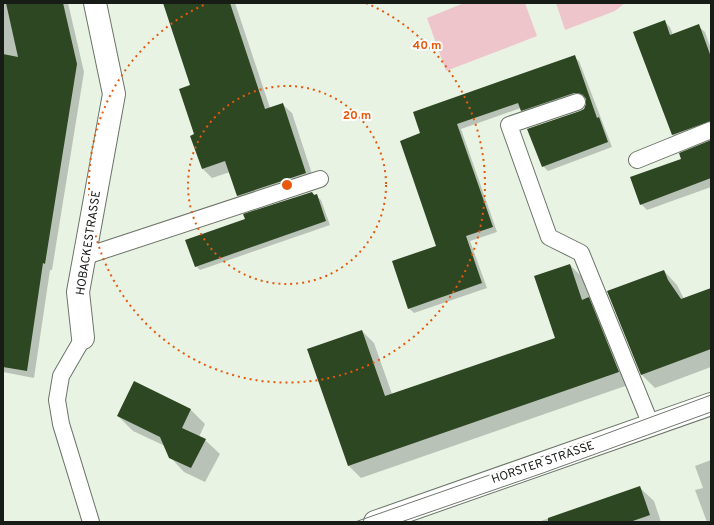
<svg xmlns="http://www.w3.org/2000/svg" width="714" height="525" viewBox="0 0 714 525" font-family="Overpass,sans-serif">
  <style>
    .green { fill: #efc5cc }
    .shadow { fill: #0003 }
    .building { fill: #2e4723 }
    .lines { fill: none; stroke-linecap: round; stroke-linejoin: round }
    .service-casing { stroke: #6c7568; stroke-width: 18 }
    .minor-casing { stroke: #6c7568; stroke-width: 24 }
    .secondary-casing { stroke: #6c7568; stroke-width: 24 }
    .service { stroke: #fff; stroke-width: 16 }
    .minor { stroke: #fff; stroke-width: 22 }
    .secondary { stroke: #fff; stroke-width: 22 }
    .tram { stroke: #71786e; stroke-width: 1 }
    .ring { fill: none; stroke: #e8590c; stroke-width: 2; stroke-dasharray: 2 4 }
    .labels { text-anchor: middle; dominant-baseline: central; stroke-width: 4; stroke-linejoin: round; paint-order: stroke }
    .street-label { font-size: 12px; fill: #181c16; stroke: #fff }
    .centre { fill: #e8590c; stroke: #fff; stroke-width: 2 }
    .ring-label { font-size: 12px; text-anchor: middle; font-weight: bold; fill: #e8590c; stroke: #fff; stroke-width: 4; stroke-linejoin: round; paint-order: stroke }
  </style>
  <rect width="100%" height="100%" fill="#e8f3e4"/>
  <g class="green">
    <path d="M464,3H525L537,36L446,71L427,18Z"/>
    <path d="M556,3H625L615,11L565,30Z"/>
  </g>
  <g class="shadow">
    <path d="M3,3H68L84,72L52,270H50L34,378L3,372Z"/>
    <path d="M164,3H235L270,108L282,104L292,113L315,183L247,205L238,196L230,172L212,178L203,169L196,134L191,85Z"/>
    <path d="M664,21L670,27L673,35L698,26L705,32L711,49V128L679,141L673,135L634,32Z"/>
    <path d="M574,57L579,61L612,147L548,171L543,166L580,112L585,109L587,104V98L584,97L579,98L527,115L521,108L461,129L497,232L470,241L487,288L414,313L409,308L438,247L422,134Z"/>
    <path d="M711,141V187L647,210L641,204L682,159Z"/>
    <path d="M312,193L321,200L330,225L200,270L196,266L246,220Z"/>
    <path d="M570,265L582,277L590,300L601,311L631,384L361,478L349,466L308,349L362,331L374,343L392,394L556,339Z"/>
    <path d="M664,271L677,285L684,299L711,289V367L655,388L642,375Z"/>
    <path d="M135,383L191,410L205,424L199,437L205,440L220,454L205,482L184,472L170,457L165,446L133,431L118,416Z"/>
    <path d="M711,460V522H707L695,490L703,488L695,466Z"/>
    <path d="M639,487L654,501L661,522H538Z"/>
  </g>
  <g class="building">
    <path d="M6,3H63L77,64L45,264L43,263L27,371L3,367V54L18,57Z"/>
    <path d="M163,3H230L265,109L283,103L306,173L237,196L225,161L202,169L190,136L194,134L179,89L190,85Z"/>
    <path d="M665,20L670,35L699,24L711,57V121L672,135L633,32Z"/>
    <path d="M575,55L597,118L599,117L608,142L542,167L527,129L580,111L584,109L586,104V99L583,95L578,93H574L521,111L518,103L457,124L493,227L466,236L482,283L408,309L392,261L436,246L400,141L420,133L413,112Z"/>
    <path d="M711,140V178L640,205L630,177L681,159L679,153Z"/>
    <path d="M312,192L314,195L317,194L326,221L195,267L185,240L245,219L243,214Z"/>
    <path d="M570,264L582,300L589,297L619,372L348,466L307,349L362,330L385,396L555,338L534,276Z"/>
    <path d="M664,270L668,280L681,299L711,288V349L641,375L607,291Z"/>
    <path d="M134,381L191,409L182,428L206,439L191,468L169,458L160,437L117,416Z"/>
    <path d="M640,486L650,515L630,522H548V518Z"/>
  </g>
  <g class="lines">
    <defs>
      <g id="service">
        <path d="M577,102L509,125L549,237L581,253L651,425"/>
        <path d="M637,160L711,130"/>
        <path d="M86,256L320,179"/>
        <path d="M83,338L61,376L57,400L61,424L91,522"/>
      </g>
      <path id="minor" d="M83,338L78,292L114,94L95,3"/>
      <path id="secondary" d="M375,522L711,404"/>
    </defs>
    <use href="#service" class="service-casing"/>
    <use href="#minor" class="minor-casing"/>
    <use href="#secondary" class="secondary-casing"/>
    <use href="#service" class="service"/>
    <use href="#minor" class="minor"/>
    <use href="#secondary" class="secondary"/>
    <g class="tram">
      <path d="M355,522L581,443L711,395"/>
      <path d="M401,522L543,473L711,412"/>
    </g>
  </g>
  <g class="ring">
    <circle cx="287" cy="185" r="99"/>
    <path d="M366 3A198 198 0 1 1 208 3"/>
  </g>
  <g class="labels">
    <g class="street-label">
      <text transform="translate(89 243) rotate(-81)">HOBACKESTRASSE</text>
      <text transform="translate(543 463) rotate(-19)">HORSTER STRASSE</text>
    </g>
  </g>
  <circle cx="287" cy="185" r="6" class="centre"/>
  <g class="ring-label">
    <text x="427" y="49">40 m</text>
    <text x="357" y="119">20 m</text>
  </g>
  <rect width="714" height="525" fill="none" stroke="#181c16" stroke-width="8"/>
</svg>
